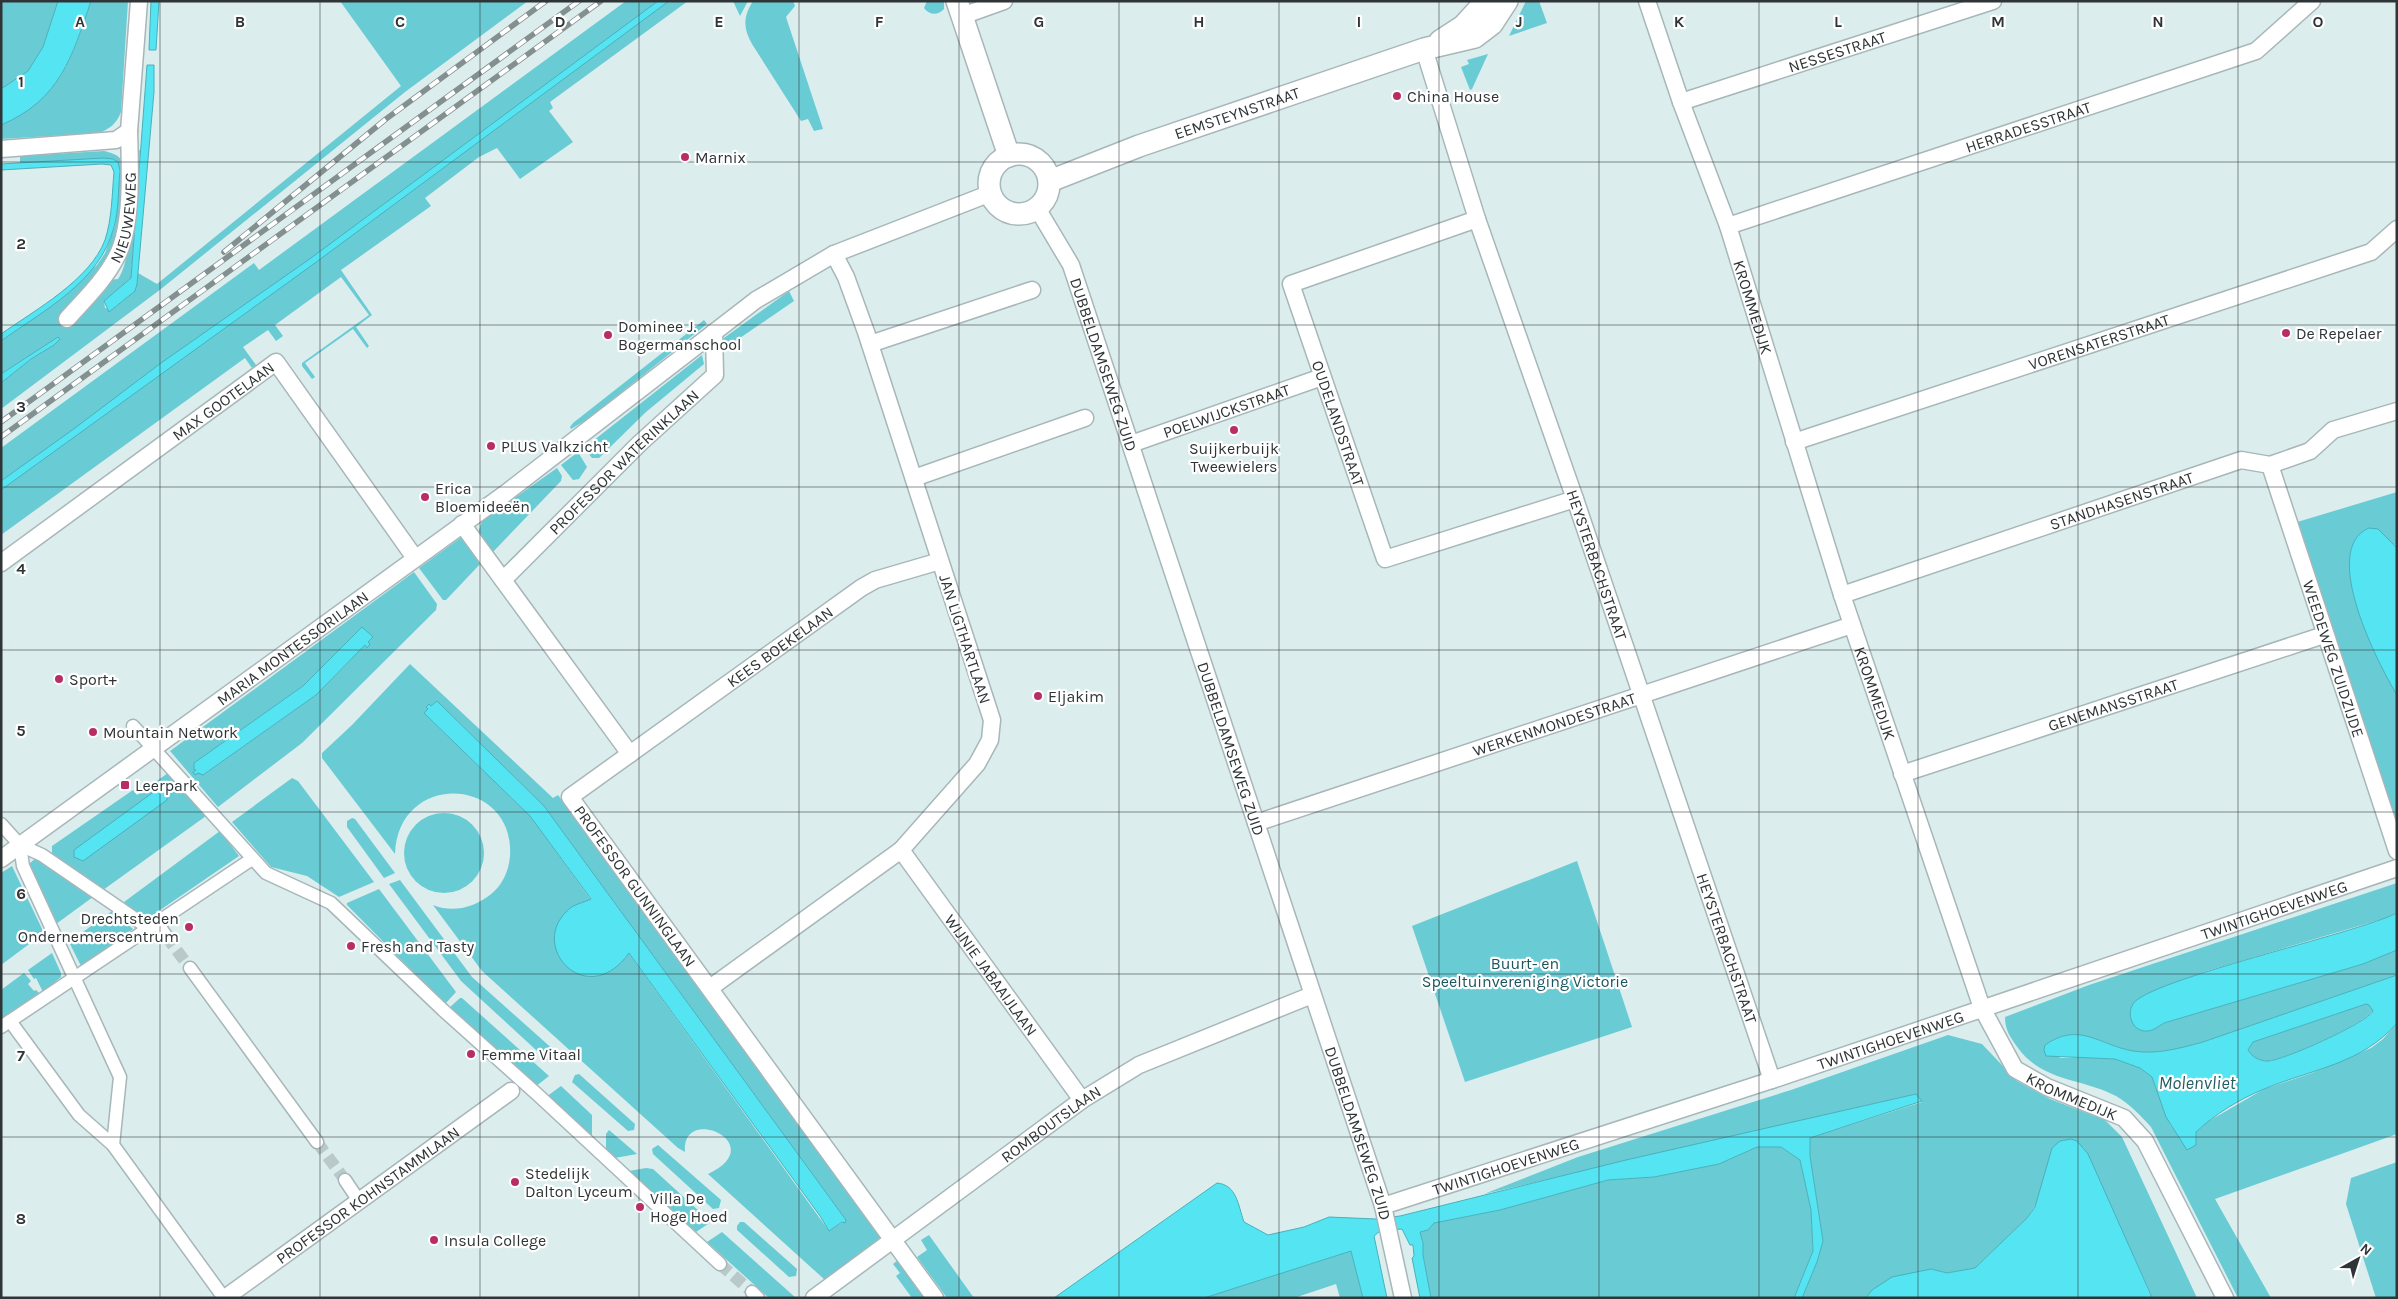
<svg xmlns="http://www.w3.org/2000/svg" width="2398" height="1299" viewBox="0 0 2398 1299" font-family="Karla,sans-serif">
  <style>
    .green { fill: #69cbd4; fill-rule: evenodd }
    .water { fill: #55e4f2; stroke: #4ab0ba; fill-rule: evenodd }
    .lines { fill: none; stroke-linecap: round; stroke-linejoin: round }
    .pedestrian-tunnel { stroke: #b9c8c9; stroke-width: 12; stroke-dasharray: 12 6; stroke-linecap: butt }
    .pedestrian-casing { stroke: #a7b7b9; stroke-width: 15 }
    .minor-casing { stroke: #a7b7b9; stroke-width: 19 }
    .tertiary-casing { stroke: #a7b7b9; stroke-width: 24 }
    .pedestrian { stroke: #fff; stroke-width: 12 }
    .minor { stroke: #fff; stroke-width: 16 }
    .tertiary { stroke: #fff; stroke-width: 21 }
    .rail-casing { stroke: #848f90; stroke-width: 5.5 }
    .rail { stroke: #fff; stroke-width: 4; stroke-dasharray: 11; stroke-linecap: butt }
    .grid { fill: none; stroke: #2f3536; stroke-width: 1; stroke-opacity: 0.55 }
    .poi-dot { fill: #b92d65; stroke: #fff; stroke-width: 2 }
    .labels { text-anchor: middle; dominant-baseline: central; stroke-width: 4.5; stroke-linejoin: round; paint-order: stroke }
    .street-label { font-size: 16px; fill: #2f3536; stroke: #fff }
    .poi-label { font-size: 16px; fill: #2f3536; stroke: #fff; text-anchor: start }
    .park-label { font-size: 16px; fill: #1a565c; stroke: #fff }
    .water-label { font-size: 18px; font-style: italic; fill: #235d63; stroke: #fff }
    .grid-label { font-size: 16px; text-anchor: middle; font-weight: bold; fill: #2f3536; stroke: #fff; stroke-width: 4.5; stroke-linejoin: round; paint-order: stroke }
  </style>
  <rect width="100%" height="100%" fill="#dcedee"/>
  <g class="green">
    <path d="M1,1H58L43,47L28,71L1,89Z"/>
    <path d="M91,1H128L121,112C116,124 111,128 99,133L1,139V125C61,98 72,58 91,1Z"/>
    <path d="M340,1H528L405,92L161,289L1,409V383L31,359L54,345L58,337L1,374V341L52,304L97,265L105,253L115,226L120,171L118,162L113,159L20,163V156L104,151C117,154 123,157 125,171L117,243L67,326L80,318L84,309L107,280L118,279C133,260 133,179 135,152L140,150L131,278L104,301L105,308L113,309L135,291L138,273L157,284L401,86Z"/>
    <path d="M626,1H688L550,102L553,108L549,111L573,142L520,179L497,148L479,157L425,198L431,206L341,270L372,315L356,327L369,346L367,348L353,329L305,363L315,377L312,379L302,366V363L369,315L341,277L275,325L283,336L276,341L268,330L243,347L256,365L252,368L245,358L1,535V448L254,263L259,270Z"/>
    <path d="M733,1H748L740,16Z"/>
    <path d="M753,1H793L795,6L786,17L823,129L814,131L808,119L801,121L752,44C743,28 743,17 753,1Z"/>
    <path d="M927,1H944V9C938,16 929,15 924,8Z"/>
    <path d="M1526,1H1539L1547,23L1509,36Z"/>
    <path d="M1488,54L1472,89L1470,90L1461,67L1469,64L1467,60Z"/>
    <path d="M789,291L794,301L721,351L717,343Z"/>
    <path d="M704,320L707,324L588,419L571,429L570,427L573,423Z"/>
    <path d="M702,355L704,364L646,412L599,458H592L584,448Z"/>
    <path d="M578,452L587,467L579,479L573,480L561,465Z"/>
    <path d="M557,468L562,476L561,481L491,554L478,533L482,521Z"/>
    <path d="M2397,492V548L2394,544L2391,684L2397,695V833L2294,523Z"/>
    <path d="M463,536L482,562L446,600H443L419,568Z"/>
    <path d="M414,572L437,604L436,610L302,743L218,807L170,751ZM362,628L373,637L367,642V648L365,645L316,695L203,775L194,770V763L303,686Z"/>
    <path d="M410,664L553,798L558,795L883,1239L825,1280L708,1174C772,1144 681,1103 685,1152L678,1148L482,971L433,905C452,913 473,908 490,895C502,886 509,871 510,856C515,776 398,770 395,854L322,758V753L352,725ZM437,701L544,806L846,1220L829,1231L628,952L625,959L591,900L530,816L425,714L429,709V704L431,706Z"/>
    <path d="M168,773L206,816L103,890L52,854V846L133,790L137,795Z"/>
    <path d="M292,778L298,781L374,882L339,897L307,876L271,867L232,822Z"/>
    <circle cx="444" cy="853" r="40"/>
    <path d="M352,818L355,819L395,873L384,878L347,827V821Z"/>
    <path d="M220,831L239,856L150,917L144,919L124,902Z"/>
    <path d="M37,857L93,897L56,924L29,864Z"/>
    <path d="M1577,861L1632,1027L1465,1082L1412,926Z"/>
    <path d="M12,866L44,933L1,965V873Z"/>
    <path d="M400,880L472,977L556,1052L553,1060L548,1061L461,981L389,884Z"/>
    <path d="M2397,883V913L2386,918L2207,971L2143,996L2151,1030L2164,1023L2363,964L2397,950V975L2203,1042C2181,1048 2156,1055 2133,1051C2100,1045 2078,1021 2045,1045L2044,1050L2061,1058L2089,1057L2115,1059L2140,1068L2152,1077L2171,1126L2196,1145V1132L2207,1122L2264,1089L2312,1073L2371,1048L2383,1039L2397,1023V1134L2215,1199L2271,1298H2238L2151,1127C2141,1116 2130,1104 2116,1096C2082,1078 2043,1082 2018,1048C2010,1037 2005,1030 2005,1017L2089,985Z"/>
    <path d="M379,889L456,992L445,1004L347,905V903Z"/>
    <path d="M112,911L133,929L81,966L69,942Z"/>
    <path d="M52,953L61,973V977L43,992L36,978L34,979L28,970Z"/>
    <path d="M24,973L31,981L28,984L34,991L36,990L40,994L1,1021V990Z"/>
    <path d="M460,998H462L549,1076L535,1087L449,1008Z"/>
    <path d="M2366,1004L2369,1005L2373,1010C2367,1023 2282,1061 2267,1061C2259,1061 2252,1057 2248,1050L2253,1042Z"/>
    <path d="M1948,1035L1982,1044L2017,1081L2050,1099L2105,1120L2122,1137L2197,1298H2150L2151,1294L2083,1147L2043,1185L2035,1206L2027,1218L1975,1268L1947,1273L1931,1269L1872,1290L1866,1298H1802L1817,1262L1823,1241L1810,1156V1138L1922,1102L1916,1094L1484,1194L1578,1157L1791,1090Z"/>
    <path d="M579,1074L635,1124L634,1130L628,1131L572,1082L575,1075Z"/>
    <path d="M561,1086L592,1115V1138L546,1097Z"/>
    <path d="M609,1130L637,1154L615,1158L606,1151V1134Z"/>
    <path d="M658,1145L721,1200L719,1208L713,1209L653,1154L652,1149Z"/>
    <path d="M1775,1146L1781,1147L1800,1160L1811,1210L1813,1251L1794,1298H1431L1423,1255V1243L1420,1232L1428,1230L1434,1223L1500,1210L1608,1180L1654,1177L1719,1164L1757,1147Z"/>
    <path d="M2397,1162V1298H2376L2346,1204L2351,1178Z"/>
    <path d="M646,1168L653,1169L711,1222L696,1232L629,1171Z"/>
    <path d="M740,1222H744L797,1269L796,1276L789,1277L737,1230V1226Z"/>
    <path d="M722,1232L796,1298H769L707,1242Z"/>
    <path d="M929,1235L974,1298H947L917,1257L927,1250L921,1240Z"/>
    <path d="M1351,1251L1363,1298H1340L1336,1284L1294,1298H1204Z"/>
    <path d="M898,1260L926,1298H912L896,1276L900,1273L893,1264Z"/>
  </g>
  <g class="water">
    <path d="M58,1H91C72,57 60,100 1,125V89L28,71L43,47Z"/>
    <path d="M151,1H159L156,50H149Z"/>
    <path d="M658,1H669L315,263L1,490V481L75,428L161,363L311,258Z"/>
    <path d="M147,65H154V92L137,284L135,291L109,312L104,301L131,278Z"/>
    <path d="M103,158L113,159L118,162L120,171C118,189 119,210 114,227C100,282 44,310 1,341V334C35,310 90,280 105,240C112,219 112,194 114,172L111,165L102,164L1,170V164Z"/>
    <path d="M58,337L60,339L54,345L31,359L1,383V374Z"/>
    <path d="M2369,528L2378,529L2397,548V695C2378,664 2319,549 2369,528Z"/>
    <path d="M362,627L373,637L368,642L370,644L367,648L365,645L316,695L203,775L198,773L195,775L193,772L196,770H194V763L303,686Z"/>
    <path d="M437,701L544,806L846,1220L845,1223L842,1222L829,1231L820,1216L629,953C588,1011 528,948 567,911C573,904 583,903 591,899L530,816L424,713L428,709L426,707L429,704L431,706Z"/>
    <path d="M159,788L167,792V800L83,861L74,857V850Z"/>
    <path d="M2397,913V950L2363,964L2164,1023C2159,1026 2153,1031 2147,1031C2133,1032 2126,1015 2133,1004C2147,980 2355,934 2397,913Z"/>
    <path d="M2397,975V1023C2362,1064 2312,1069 2264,1089C2240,1099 2215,1114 2196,1132V1145L2187,1150L2166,1117L2152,1077L2140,1068L2115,1059L2046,1056L2044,1050L2045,1045C2079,1021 2099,1045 2133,1051C2156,1055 2181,1048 2203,1042ZM2366,1004L2369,1005L2373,1011C2367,1023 2282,1061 2268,1061C2259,1061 2252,1057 2248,1050L2253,1042Z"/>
    <path d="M1916,1094L1922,1101L1810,1138V1156L1823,1241L1817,1262L1802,1298H1794L1813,1251L1811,1210L1800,1160L1781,1147H1757L1719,1164L1654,1177L1608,1180L1500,1210L1434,1223L1428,1230L1420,1232L1423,1243V1255L1431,1298H1420L1412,1258L1414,1256L1413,1245H1410L1402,1229L1380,1231L1374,1236L1387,1298H1363L1351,1251L1204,1298H1054L1217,1183C1237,1185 1238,1205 1244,1222L1268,1235L1304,1227L1329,1217L1376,1219L1400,1216L1626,1160Z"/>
    <path d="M2071,1139L2077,1141L2088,1154L2151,1295L2150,1298H1866L1872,1290L1892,1277L1931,1269L1947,1273L1975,1268L2027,1218L2035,1207L2052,1148L2060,1141Z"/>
  </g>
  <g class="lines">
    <g class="pedestrian-tunnel">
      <path d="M166,936L190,968"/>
      <path d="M317,1142L345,1180"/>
      <path d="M720,1264L752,1292"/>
    </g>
    <defs>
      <g id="pedestrian">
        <path d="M133,726L266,873L331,903L443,1010L538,1095L720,1264"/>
        <path d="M1,824L20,845L42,855L150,929"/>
        <path d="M20,845L23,866L120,1077L113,1145"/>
        <path d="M158,924L166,936"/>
        <path d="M190,968L317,1142"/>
        <path d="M10,1021L79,1115L113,1145L224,1298"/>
        <path d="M1,1027L252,859"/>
        <path d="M345,1180L359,1201"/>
        <path d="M752,1292L758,1298"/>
      </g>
      <g id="minor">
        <path id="s1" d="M1647,1L1681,102L1728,226L1842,595L1982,1008L2015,1069L2047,1087L2124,1118L2145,1141L2225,1298"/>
        <path d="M962,16L1004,1"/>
        <path id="s2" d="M1424,49L1477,219L1575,499L1772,1080"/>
        <path id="s3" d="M1681,102L1993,1"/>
        <path d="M1,149L116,140L129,131L139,1"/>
        <path id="s4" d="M1037,208L1071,265L1383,1206L1403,1298"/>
        <path id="s5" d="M1477,219L1291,284L1385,559L1575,499"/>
        <path id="s6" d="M1728,226L2256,51L2312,1"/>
        <path id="s7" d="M67,319C84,300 105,280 117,256C133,226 130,165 129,131"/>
        <path d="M870,344L1032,290"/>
        <path id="s8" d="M1794,442L2371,252L2397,229"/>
        <path id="s9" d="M1131,444L1322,377"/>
        <path id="s10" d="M2270,465L2397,851"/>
        <path d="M914,478L1085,418"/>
        <path d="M462,524L630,754"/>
        <path id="s11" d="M1,563L276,362L415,558"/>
        <path id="s12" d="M503,580L639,444L715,375L714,332"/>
        <path id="s13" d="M1842,595L2241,460L2270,465L2310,451L2333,430L2397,411"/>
        <path id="s14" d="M1902,774L2324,635"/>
        <path id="s15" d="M1256,823L1852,625"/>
        <path id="s16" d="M901,850L1082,1100"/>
        <path id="s17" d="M1,859L506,493L756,300L834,254L991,193"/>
        <path d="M710,988L901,850L977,764L990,740L992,720L866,332L846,277L834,254"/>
        <path id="s18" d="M1383,1206L1772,1080L2397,868"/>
        <path id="s19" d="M225,1298L511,1091"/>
        <path id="s20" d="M814,1298L1082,1100L1139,1065L1312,995"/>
        <path id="s21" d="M935,1298L570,797L861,588L875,580L940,561"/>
      </g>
      <g id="tertiary">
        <path d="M957,1L1009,156"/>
        <path d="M1440,41L1463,26L1486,1"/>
        <circle cx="1019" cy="184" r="30"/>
        <path id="s22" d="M1050,181L1139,146L1424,49L1475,37L1492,24L1507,1"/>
      </g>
    </defs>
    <use href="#pedestrian" class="pedestrian-casing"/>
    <use href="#minor" class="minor-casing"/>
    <use href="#tertiary" class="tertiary-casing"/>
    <use href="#pedestrian" class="pedestrian"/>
    <use href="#minor" class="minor"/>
    <use href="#tertiary" class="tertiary"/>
    <defs>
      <g id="rail">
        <path d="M224,252L386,119L546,1"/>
        <path d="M1,422L579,1"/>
        <path d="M1,437L601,1"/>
      </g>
    </defs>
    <use href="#rail" class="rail-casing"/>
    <use href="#rail" class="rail"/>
  </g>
  <path class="grid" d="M160,1V1298M320,1V1298M480,1V1298M639,1V1298M799,1V1298M959,1V1298M1119,1V1298M1279,1V1298M1439,1V1298M1599,1V1298M1759,1V1298M1918,1V1298M2078,1V1298M2238,1V1298M1,162H2397M1,325H2397M1,487H2397M1,650H2397M1,812H2397M1,974H2397M1,1137H2397"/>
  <g class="poi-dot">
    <circle cx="1397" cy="96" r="5"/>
    <circle cx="685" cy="157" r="5"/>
    <circle cx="2286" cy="333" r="5"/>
    <circle cx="608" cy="335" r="5"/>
    <circle cx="1234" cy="430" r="5"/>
    <circle cx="491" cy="446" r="5"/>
    <circle cx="425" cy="497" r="5"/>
    <circle cx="59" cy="679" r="5"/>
    <circle cx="1038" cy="696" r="5"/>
    <circle cx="93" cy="732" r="5"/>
    <rect x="120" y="780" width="10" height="10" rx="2.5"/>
    <circle cx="189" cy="927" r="5"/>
    <circle cx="351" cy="946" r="5"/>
    <circle cx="471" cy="1054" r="5"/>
    <circle cx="515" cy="1182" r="5"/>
    <circle cx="640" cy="1207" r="5"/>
    <circle cx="434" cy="1240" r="5"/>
  </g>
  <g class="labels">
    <g class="street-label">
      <text stroke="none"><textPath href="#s3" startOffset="164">NESSESTRAAT</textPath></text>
      <text stroke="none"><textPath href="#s22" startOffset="199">EEMSTEYNSTRAAT</textPath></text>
      <text stroke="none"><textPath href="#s6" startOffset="316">HERRADESSTRAAT</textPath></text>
      <text stroke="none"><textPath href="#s7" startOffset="120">NIEUWEWEG</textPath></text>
      <text stroke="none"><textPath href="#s1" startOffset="324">KROMMEDIJK</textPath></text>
      <text stroke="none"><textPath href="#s8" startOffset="321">VORENSATERSTRAAT</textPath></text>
      <text stroke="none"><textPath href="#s4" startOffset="171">DUBBELDAMSEWEG ZUID</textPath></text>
      <text stroke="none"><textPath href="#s11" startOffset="275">MAX GOOTELAAN</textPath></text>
      <text stroke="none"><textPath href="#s9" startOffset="101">POELWIJCKSTRAAT</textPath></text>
      <text stroke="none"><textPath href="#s5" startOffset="344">OUDELANDSTRAAT</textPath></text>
      <text stroke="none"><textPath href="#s12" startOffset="169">PROFESSOR WATERINKLAAN</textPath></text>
      <text stroke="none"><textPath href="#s13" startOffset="295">STANDHASENSTRAAT</textPath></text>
      <text stroke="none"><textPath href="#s2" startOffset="544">HEYSTERBACHSTRAAT</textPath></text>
      <text transform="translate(965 639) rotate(72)">JAN LIGTHARTLAAN</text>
      <text stroke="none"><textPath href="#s17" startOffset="360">MARIA MONTESSORILAAN</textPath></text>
      <text stroke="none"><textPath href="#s21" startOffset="878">KEES BOEKELAAN</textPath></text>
      <text stroke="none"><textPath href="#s10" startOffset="204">WEEDEWEG ZUIDZIJDE</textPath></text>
      <text stroke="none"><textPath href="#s1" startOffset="729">KROMMEDIJK</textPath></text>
      <text stroke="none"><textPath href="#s14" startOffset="222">GENEMANSSTRAAT</textPath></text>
      <text stroke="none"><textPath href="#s15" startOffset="314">WERKENMONDESTRAAT</textPath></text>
      <text stroke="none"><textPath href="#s4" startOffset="576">DUBBELDAMSEWEG ZUID</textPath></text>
      <text transform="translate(635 886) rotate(54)">PROFESSOR GUNNINGLAAN</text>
      <text stroke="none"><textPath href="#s18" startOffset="939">TWINTIGHOEVENWEG</textPath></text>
      <text stroke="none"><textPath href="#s2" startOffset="949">HEYSTERBACHSTRAAT</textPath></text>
      <text stroke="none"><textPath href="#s16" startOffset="154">WIJNIE JABAAIJLAAN</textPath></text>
      <text stroke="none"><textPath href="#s18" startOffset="534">TWINTIGHOEVENWEG</textPath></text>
      <text stroke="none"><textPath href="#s1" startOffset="1194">KROMMEDIJK</textPath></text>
      <text stroke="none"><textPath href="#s20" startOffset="294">ROMBOUTSLAAN</textPath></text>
      <text stroke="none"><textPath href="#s4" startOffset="981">DUBBELDAMSEWEG ZUID</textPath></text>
      <text stroke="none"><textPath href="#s18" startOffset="129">TWINTIGHOEVENWEG</textPath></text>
      <text stroke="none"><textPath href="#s19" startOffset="176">PROFESSOR KOHNSTAMMLAAN</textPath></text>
    </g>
    <g class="poi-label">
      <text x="1407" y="96">China House</text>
      <text x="695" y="157">Marnix</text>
      <text x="618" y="326">Dominee J.<tspan x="618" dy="18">Bogermanschool</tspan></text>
      <text x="2296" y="333">De Repelaer</text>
      <text x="501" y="446">PLUS Valkzicht</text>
      <text x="1234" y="448" text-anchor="middle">Suijkerbuijk<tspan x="1234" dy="18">Tweewielers</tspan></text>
      <text x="435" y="488">Erica<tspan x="435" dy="18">Bloemideeën</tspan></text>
      <text x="69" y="679">Sport+</text>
      <text x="1048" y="696">Eljakim</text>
      <text x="103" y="732">Mountain Network</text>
      <text x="135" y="785">Leerpark</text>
      <text x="179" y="918" text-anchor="end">Drechtsteden<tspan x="179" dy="18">Ondernemerscentrum</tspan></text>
      <text x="361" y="946">Fresh and Tasty</text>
      <text x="481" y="1054">Femme Vitaal</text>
      <text x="525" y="1173">Stedelijk<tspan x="525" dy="18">Dalton Lyceum</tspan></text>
      <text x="650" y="1198">Villa De<tspan x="650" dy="18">Hoge Hoed</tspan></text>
      <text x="444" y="1240">Insula College</text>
    </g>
    <g class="park-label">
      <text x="1525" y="963">Buurt- en<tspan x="1525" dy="18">Speeltuinvereniging Victorie</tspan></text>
    </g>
    <g class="water-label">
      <text x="2197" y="1083">Molenvliet</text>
    </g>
  </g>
  <g class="grid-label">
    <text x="80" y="27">A</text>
    <text x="240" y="27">B</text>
    <text x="400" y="27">C</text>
    <text x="560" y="27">D</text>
    <text x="719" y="27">E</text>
    <text x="879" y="27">F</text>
    <text x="1039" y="27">G</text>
    <text x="1199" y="27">H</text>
    <text x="1359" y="27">I</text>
    <text x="1519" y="27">J</text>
    <text x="1679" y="27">K</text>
    <text x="1838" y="27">L</text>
    <text x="1998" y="27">M</text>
    <text x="2158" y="27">N</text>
    <text x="2318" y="27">O</text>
    <text x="21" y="87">1</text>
    <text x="21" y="249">2</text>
    <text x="21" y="412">3</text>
    <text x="21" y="574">4</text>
    <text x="21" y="736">5</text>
    <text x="21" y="899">6</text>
    <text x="21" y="1061">7</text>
    <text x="21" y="1224">8</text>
  </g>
  <rect width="2398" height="1299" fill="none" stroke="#2f3536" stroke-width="5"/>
  <g transform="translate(2358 1259) rotate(39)" stroke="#ffffff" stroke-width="4" paint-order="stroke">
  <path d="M0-4L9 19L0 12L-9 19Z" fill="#2f3536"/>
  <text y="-8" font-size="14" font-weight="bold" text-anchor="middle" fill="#2f3536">N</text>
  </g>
</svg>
